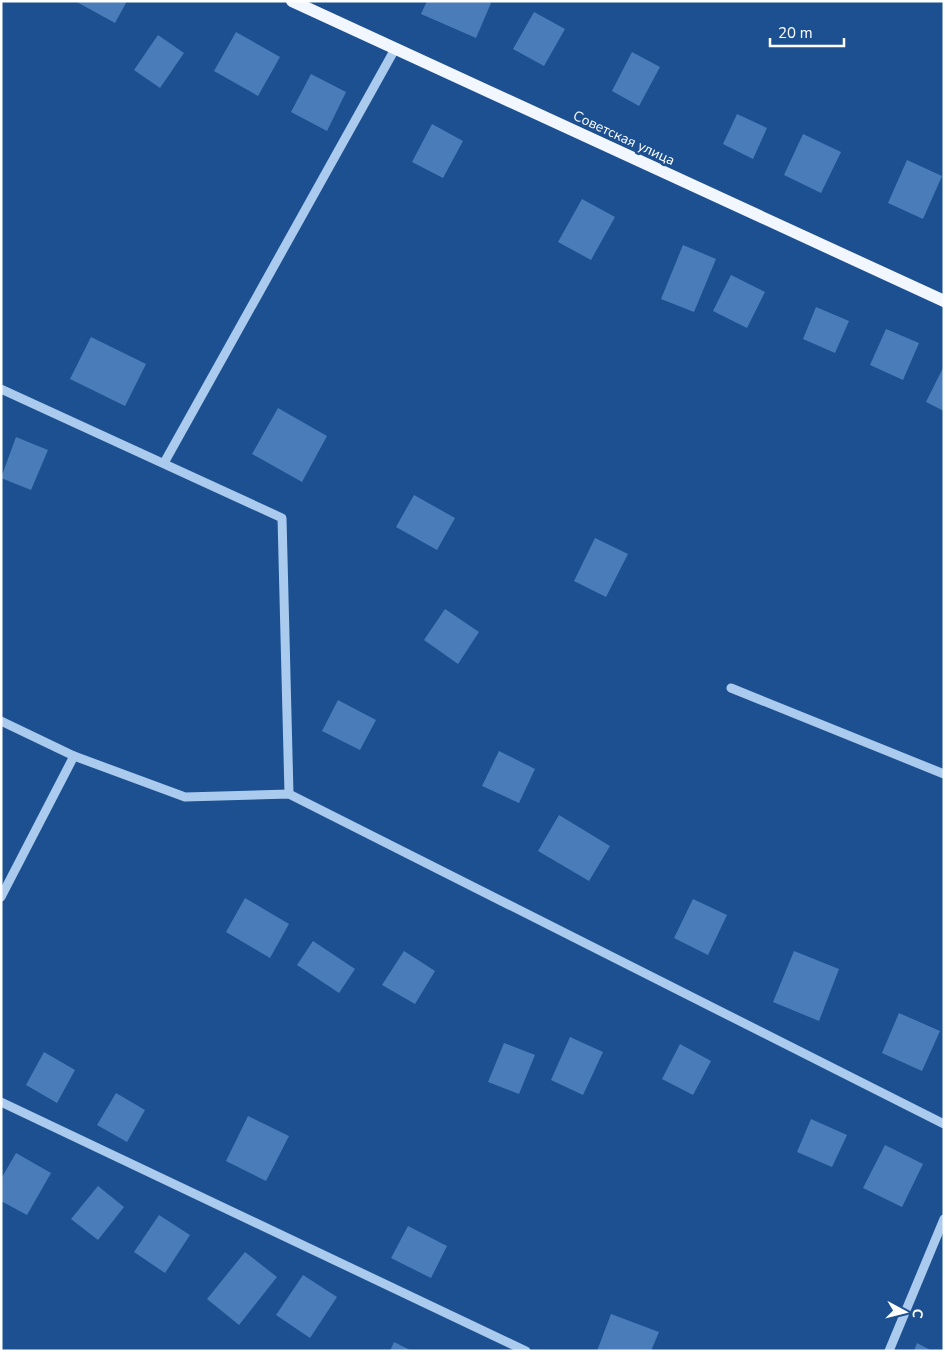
<svg xmlns="http://www.w3.org/2000/svg" width="945" height="1352" viewBox="0 0 945 1352" font-family="'Nunito Sans',sans-serif">
  <style>
    .building { fill: #497cb9 }
    .lines { fill: none; stroke-linecap: round; stroke-linejoin: round }
    .minor { stroke: #aacaee; stroke-width: 9 }
    .major { stroke: #f2f7ff; stroke-width: 12 }
    .labels { text-anchor: middle; dominant-baseline: central; stroke-width: 5; stroke-linejoin: round; paint-order: stroke }
    .street-label { font-size: 14px; fill: #fff; stroke: #1c5090 }
  </style>
  <rect width="100%" height="100%" fill="#1c5090"/>
  <g class="building">
    <path d="M75,1H127L115,23Z"/>
    <path d="M427,1H487L491,3L476,38L421,14Z"/>
    <path d="M534,12L565,29L544,66L513,49Z"/>
    <path d="M236,32L280,57L258,96L214,71Z"/>
    <path d="M158,35L184,53L160,88L134,70Z"/>
    <path d="M632,52L660,67L639,106L612,91Z"/>
    <path d="M311,74L346,92L327,131L291,112Z"/>
    <path d="M737,114L767,128L753,159L723,144Z"/>
    <path d="M432,124L463,141L443,178L412,162Z"/>
    <path d="M803,134L841,152L821,193L784,175Z"/>
    <path d="M907,160L942,176L923,219L888,203Z"/>
    <path d="M582,199L615,217L591,260L558,242Z"/>
    <path d="M683,245L716,259L694,312L661,299Z"/>
    <path d="M731,275L765,292L747,328L713,311Z"/>
    <path d="M816,307L849,321L835,353L803,339Z"/>
    <path d="M886,329L919,343L903,380L870,365Z"/>
    <path d="M91,337L146,364L125,406L70,379Z"/>
    <path d="M944,366V411L926,402Z"/>
    <path d="M278,408L327,436L302,482L252,454Z"/>
    <path d="M16,437L48,450L31,490L1,478Z"/>
    <path d="M414,495L455,518L437,550L396,527Z"/>
    <path d="M595,538L628,554L606,597L574,581Z"/>
    <path d="M445,609L479,632L458,664L424,640Z"/>
    <path d="M338,700L376,720L360,750L322,731Z"/>
    <path d="M499,751L535,769L519,803L482,786Z"/>
    <path d="M559,815L610,846L589,881L538,851Z"/>
    <path d="M245,898L289,924L270,958L226,932Z"/>
    <path d="M693,899L727,915L708,955L674,938Z"/>
    <path d="M313,941L355,969L339,993L297,965Z"/>
    <path d="M404,951L435,971L415,1004L382,985Z"/>
    <path d="M794,951L839,969L819,1021L773,1002Z"/>
    <path d="M899,1013L940,1031L922,1071L882,1053Z"/>
    <path d="M570,1037L603,1052L583,1095L551,1080Z"/>
    <path d="M504,1043L535,1055L519,1094L488,1082Z"/>
    <path d="M680,1044L711,1061L693,1095L662,1079Z"/>
    <path d="M44,1052L75,1070L57,1103L26,1085Z"/>
    <path d="M116,1093L145,1110L127,1142L97,1125Z"/>
    <path d="M248,1116L289,1136L266,1181L226,1161Z"/>
    <path d="M811,1119L847,1135L832,1167L797,1152Z"/>
    <path d="M885,1145L923,1164L902,1207L863,1188Z"/>
    <path d="M16,1153L51,1173L27,1215L1,1201V1179Z"/>
    <path d="M98,1186L124,1207L98,1240L71,1219Z"/>
    <path d="M159,1215L190,1235L165,1273L134,1252Z"/>
    <path d="M408,1226L447,1246L431,1278L391,1258Z"/>
    <path d="M245,1252L277,1277L239,1325L207,1299Z"/>
    <path d="M303,1275L337,1297L310,1338L276,1315Z"/>
    <path d="M611,1314L659,1332L651,1351H597Z"/>
    <path d="M394,1342L412,1351H390Z"/>
    <path d="M917,1343L932,1351H914Z"/>
  </g>
  <g class="lines">
    <g class="minor">
      <path d="M1,389L282,518L289,794"/>
      <path d="M164,463L395,49"/>
      <path d="M731,688L944,774"/>
      <path d="M1,721L74,756L185,797L289,794L944,1124"/>
      <path d="M1,897L74,756"/>
      <path d="M1,1102L526,1351"/>
      <path d="M889,1351L944,1219"/>
    </g>
    <path class="major" d="M292,1L944,301"/>
  </g>
  <g class="labels">
    <g class="street-label">
      <text transform="translate(624 138) rotate(25)">Советская улица</text>
    </g>
  </g>
  <rect width="945" height="1352" fill="none" stroke="#ffffff" stroke-width="5"/>
  <g transform="translate(905 1312) rotate(97)" stroke="#1c5090" stroke-width="4" paint-order="stroke">
  <path d="M0-4L9 19L0 12L-9 19Z" fill="#ffffff"/>
  <text y="-8" font-size="14" font-weight="bold" text-anchor="middle" fill="#ffffff">С</text>
  </g>
  <path d="M770 38v8h74v-8" fill="none" stroke="#ffffff" stroke-width="2.5"/>
  <text x="778" y="38" font-size="15" fill="#ffffff" stroke="#1c5090" stroke-width="4" paint-order="stroke">20 m</text>
</svg>
